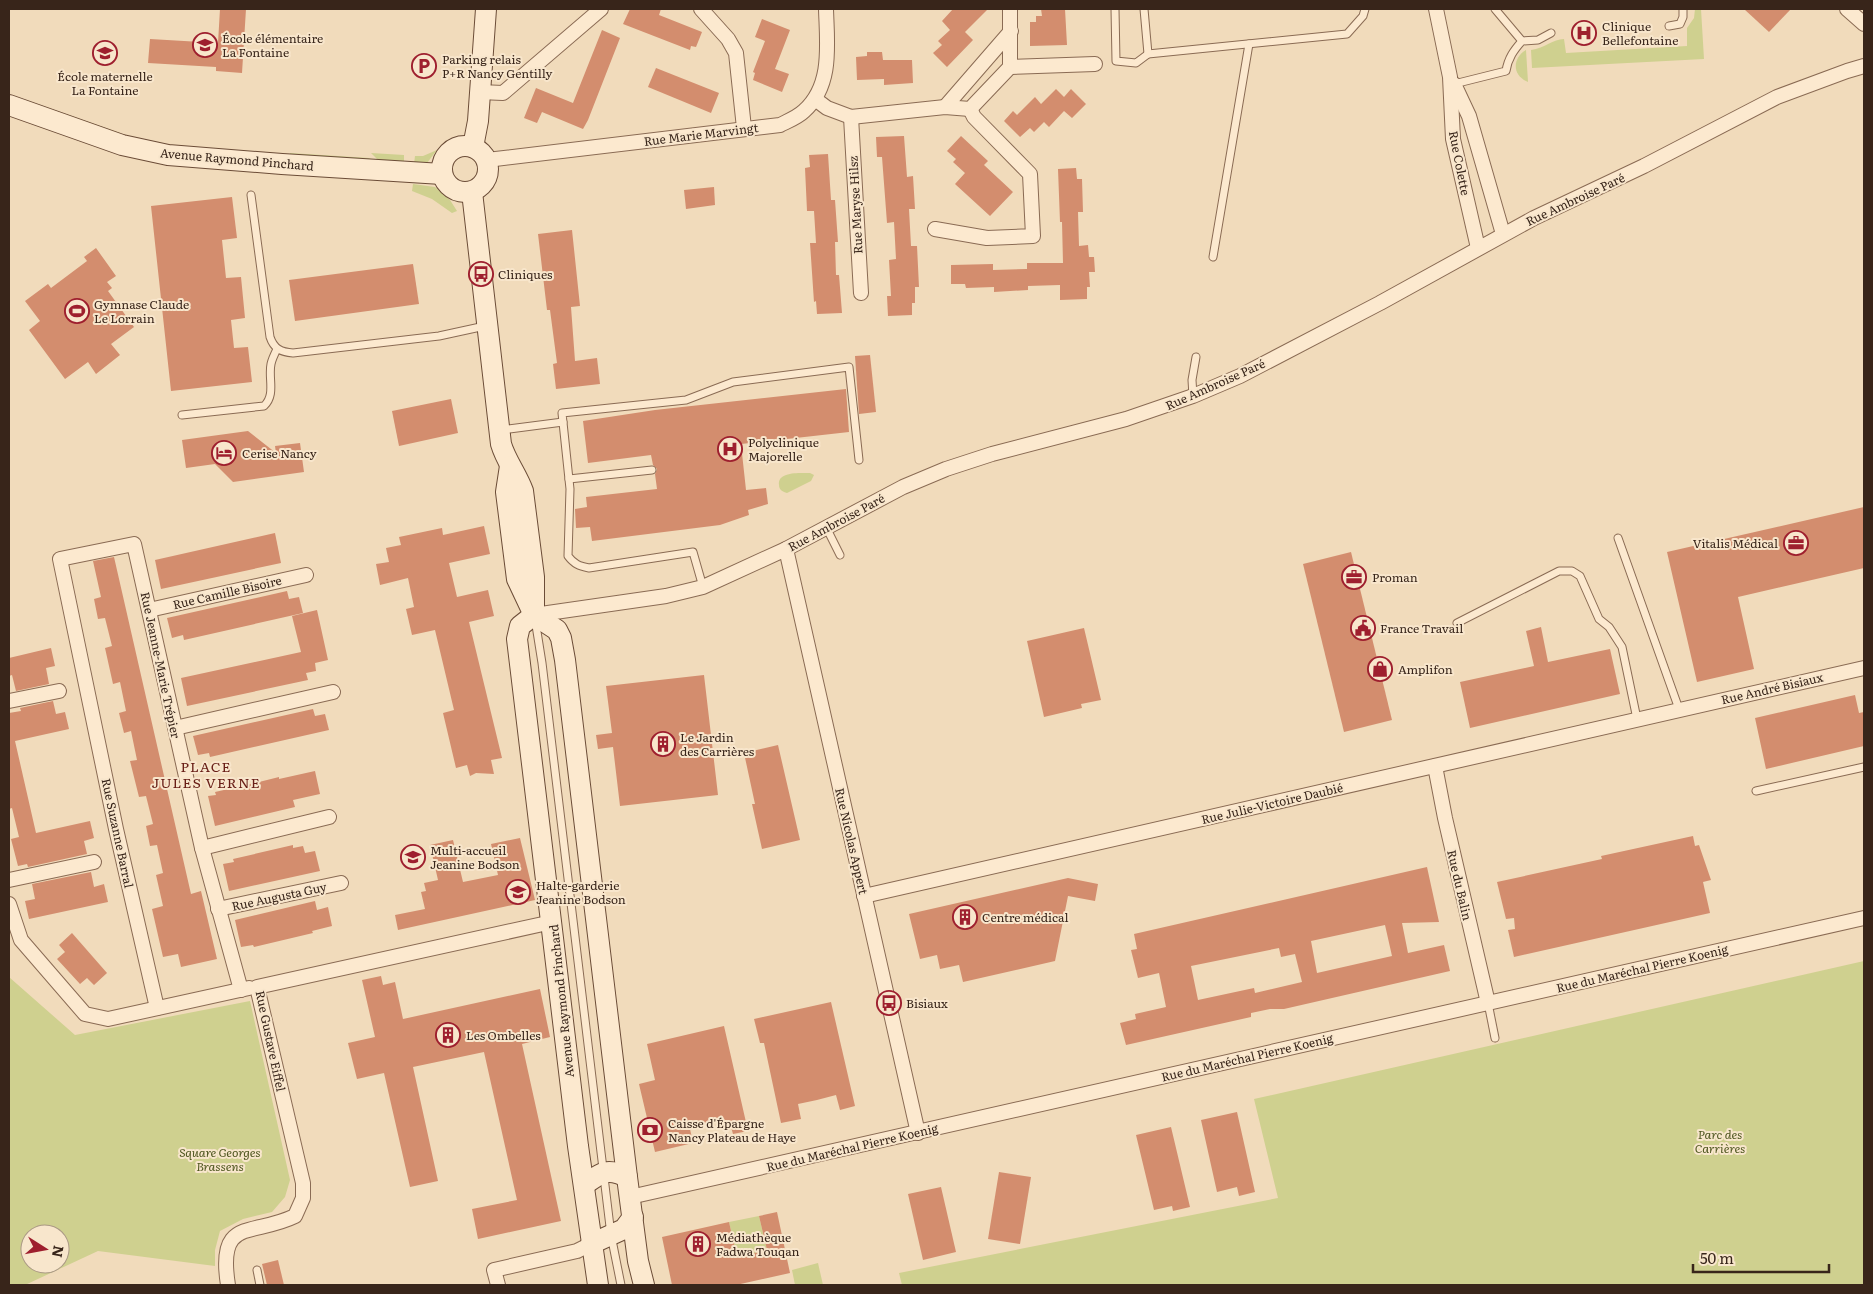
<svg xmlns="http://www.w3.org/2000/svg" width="1873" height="1294" viewBox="0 0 1873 1294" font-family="Literata,serif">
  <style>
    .green { fill: #cfd08f; fill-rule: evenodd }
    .building { fill: #d38d6e; fill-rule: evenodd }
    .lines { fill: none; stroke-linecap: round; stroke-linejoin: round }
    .lane-casing { stroke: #8a6b54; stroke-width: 9 }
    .street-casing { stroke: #8a6b54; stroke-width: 16 }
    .secondary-casing { stroke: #6b4c37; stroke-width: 22 }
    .lane { stroke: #fce9cf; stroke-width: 7 }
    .street { stroke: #fce9cf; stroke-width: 14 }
    .secondary { stroke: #fce9cf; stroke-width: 20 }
    .labels { text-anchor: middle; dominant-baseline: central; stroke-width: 4; stroke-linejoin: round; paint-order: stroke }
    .poi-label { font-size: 12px; fill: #38251a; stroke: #f8e6cc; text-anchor: start }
    .street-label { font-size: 12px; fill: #38251a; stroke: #f8e6cc }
    .park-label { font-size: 12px; font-style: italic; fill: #4e561f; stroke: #f8e6cc }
    .neighbourhood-label { font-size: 14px; letter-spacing: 1px; fill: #681e16; stroke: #f8e6cc }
  </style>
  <rect width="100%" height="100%" fill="#f1dbbb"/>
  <g class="green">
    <path d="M1695,9H1701L1704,59L1532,68L1531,50C1545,48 1553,39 1564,39L1566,53L1687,46V28L1694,18Z"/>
    <path d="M1526,50L1528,82C1512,76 1512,58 1526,50Z"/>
    <path d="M20,98L120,133L119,135L19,100Z"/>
    <path d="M437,150L427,163L414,164L415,156H423Z"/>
    <path d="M290,153L369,158L374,161L290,157Z"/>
    <path d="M371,153L404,155V163L379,161Z"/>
    <path d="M413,184L435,187L450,200L457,211L452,213L432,199L412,191Z"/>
    <path d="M810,473L814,475L811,481L787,493C783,492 779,490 779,485C777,471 801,473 810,473Z"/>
    <path d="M1864,961V1285H902L899,1273L1278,1198L1254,1099Z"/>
    <path d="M9,977L75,1035L250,1001L290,1180L285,1197L272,1212L243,1219L220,1231L215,1250V1266L98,1251L25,1285H9ZM30,1234H60V1264H30Z"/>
    <path d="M759,1216L767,1250L737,1257L729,1222Z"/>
    <path d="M818,1263L823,1285H795L792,1270Z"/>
  </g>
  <g class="building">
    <path d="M220,9H246L242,73L216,71V67L148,63L150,39L218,43Z"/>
    <path d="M630,9H661L659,15L702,32L696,47L691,46L690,50L623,24Z"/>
    <path d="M953,9H988L965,32L973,40L947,67L933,53L942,45L938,41L950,30L942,21Z"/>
    <path d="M1041,9H1065L1067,45L1030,46V22H1036V16H1042Z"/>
    <path d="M1744,9H1791L1769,32Z"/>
    <path d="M762,19L790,30L775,69L789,74L782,92L753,80L755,73L753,72L765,41L755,37Z"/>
    <path d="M602,30L620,38L588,120L583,129L542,112L537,123L524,118L536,88L573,103Z"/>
    <path d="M867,52H882L883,60H912L913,83L884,85V79L857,80L856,57L867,56Z"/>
    <path d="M656,68L719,93L711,113L648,87Z"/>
    <path d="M1056,89L1064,97L1071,89L1086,104L1072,118L1064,111L1049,127L1044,122L1034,132L1030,128L1020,137L1004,121L1013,111L1017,115L1035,97L1041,104Z"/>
    <path d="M904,136L907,177L913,176L915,209H909L911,246H917L919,287H915V303H912V315L888,316L887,296H891L889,260L896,259L894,222L887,223L882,157H877L876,137Z"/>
    <path d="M961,136L988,161L984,165L1013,192L990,216L955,184L965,173L953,162L956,159L947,151Z"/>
    <path d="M828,154L831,200H835L838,242H835L836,275H839L842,313L817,314L816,301L814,302L810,243H816L814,211H807L805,168L810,167L809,155Z"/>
    <path d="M1076,168L1077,179H1082L1083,212H1078L1079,246L1088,245L1089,257H1094L1095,272H1089L1090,287H1087V299L1060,300V285L1028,286V290L994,292V287L966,288L965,284H951V265L993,264V270L1027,269V263H1063L1062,222H1060L1058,169Z"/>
    <path d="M714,187L715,205L686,209L684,190Z"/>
    <path d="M232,197L237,238L222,240L226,278L241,277L245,318L231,320L234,348L248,347L252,382L171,391L151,206Z"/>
    <path d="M572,230L580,306L571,307L575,361L597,358L600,384L556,389L553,364L557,363L550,310H547L538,234Z"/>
    <path d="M96,248L116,276L107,282L112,288L108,291L134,327L111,344L120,355L96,374L88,362L65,379L29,330L40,321L25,301L48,284L51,288L87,261L84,257Z"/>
    <path d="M413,264L419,304L295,321L289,280Z"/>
    <path d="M870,355L876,412L859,414L855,356Z"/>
    <path d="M846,389L849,432L741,444L746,490L766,488L768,504L748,510L749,515L720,525L592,541L590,527L576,528L575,509L587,507L586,497L657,489L655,474L657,469L653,465L651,455L588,463L583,421L655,410Z"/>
    <path d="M451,399L458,433L399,446L392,411Z"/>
    <path d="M248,431L276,453L275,446L300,443L304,472L233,482L215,464L186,468L182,440Z"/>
    <path d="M1864,507V568L1738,597L1754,669L1697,682L1667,552Z"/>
    <path d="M484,526L490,554L449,563L457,597L488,590L494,616L469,622L502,758L491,760L494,774L476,773L470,776L467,765L456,768L443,713L454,710L435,630L412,635L406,609L414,607L408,578L380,585L376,564L389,562L386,548L401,545L399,537L442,528L443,535Z"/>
    <path d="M275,533L281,563L161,589L155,560Z"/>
    <path d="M1351,552L1392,720L1344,732L1303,564Z"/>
    <path d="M114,557L191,894L201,891L217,959L181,967L178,954L163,957L152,909L163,906L156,875L163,873L157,845L150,846L146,826L153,824L146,796L139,797L130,761L137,760L131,731L124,733L119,713L126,711L120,682L113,684L105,648L112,646L105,618L98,619L94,599L101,597L93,561Z"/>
    <path d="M287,591L289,599L299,597L303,613L184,640L183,635L172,638L167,618Z"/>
    <path d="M317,610L328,660L315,663L316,671L306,673L308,680L187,706L181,678L301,652L292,616Z"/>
    <path d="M1541,627L1548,662L1610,649L1620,694L1470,728L1460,682L1534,666L1526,631Z"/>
    <path d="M1084,628L1101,700L1081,704L1082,708L1044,717L1027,641Z"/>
    <path d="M51,648L55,666L46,668L49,684L16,691L12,675L9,676V658Z"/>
    <path d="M704,675L718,795L620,806L613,747L598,749L596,735L612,733L606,686Z"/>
    <path d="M1855,695L1859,713L1864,712V746L1766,769L1755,718Z"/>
    <path d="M53,701L56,714L65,712L69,729L15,741L36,833L90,821L94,838L84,841L87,854L28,867L27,864L18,866L11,839L19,837L12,808L9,809V713L21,711L20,708Z"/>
    <path d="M313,709L315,716L325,714L329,730L210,757L209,753L198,755L193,736Z"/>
    <path d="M778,745L800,840L762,849L752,804H755L744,753Z"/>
    <path d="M315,771L320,794L293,800L295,807L215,826L208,796L216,795L215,792L255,783L279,777V779Z"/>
    <path d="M1693,836L1695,846L1699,845L1711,880L1703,882L1710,913L1514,957L1508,930L1515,929L1514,918L1506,919L1497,882L1602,859L1601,856Z"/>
    <path d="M520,838L535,900L398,930L395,915L425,909L421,892L426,891L424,883L438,880L430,845L453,840L463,882L498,875L491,844Z"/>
    <path d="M293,845V848L303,846L305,853L315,851L320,871L229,891L223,864L234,862L233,859Z"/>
    <path d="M1427,867L1439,922L1402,923L1408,953L1444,945L1450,971L1284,1009H1270L1251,1013V1017L1126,1045L1120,1023L1136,1019L1135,1014L1166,1007L1159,973L1138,978L1131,950L1137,949L1134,934ZM1385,925L1392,956L1317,973L1311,941ZM1279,948L1281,957L1295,954L1302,982L1255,993L1254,988L1198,1000L1191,966Z"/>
    <path d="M91,872L94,887L104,884L108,902L29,919L25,901L35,899L32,884Z"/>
    <path d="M1068,878L1098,884L1095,901L1068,896L1055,961L963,982L959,965L940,969L937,955L920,959L909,914Z"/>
    <path d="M315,901L317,910L328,907L332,926L312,931L313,933L254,947L253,945L241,947L235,920Z"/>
    <path d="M72,933L107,973L94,985L87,978L80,984L57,959L65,952L59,945Z"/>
    <path d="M381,976L383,985L395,982L403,1019L540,989L550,1037L522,1044L561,1221L478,1239L472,1209L517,1200L484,1052L413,1067L438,1181L410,1187L384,1073L357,1079L348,1043L375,1037L362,980Z"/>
    <path d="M831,1002L855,1106L840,1110L836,1095L817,1100L798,1104L801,1119L781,1123L764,1043H760L754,1019Z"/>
    <path d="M724,1026L748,1131L733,1134L729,1120L690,1129L693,1143L655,1152L639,1084L655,1080L647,1044Z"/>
    <path d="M1237,1112L1255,1192L1239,1196L1237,1187L1217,1192L1201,1120Z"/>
    <path d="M1171,1127L1190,1207L1173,1211L1172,1206L1154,1210L1136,1135Z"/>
    <path d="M999,1172L1031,1177L1020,1244L988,1239Z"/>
    <path d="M941,1187L956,1252L923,1260L908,1194Z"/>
    <path d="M777,1212L790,1273L736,1285H672L662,1237L729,1222L737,1257L767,1250L759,1216Z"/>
    <path d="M278,1260L284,1285H267L262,1264Z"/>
  </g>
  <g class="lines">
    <defs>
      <g id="lane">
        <path d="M1115,9L1116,61L1136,63L1148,54"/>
        <path d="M1144,9L1148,54L1347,34L1363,16L1365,9"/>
        <path d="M1495,9L1522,41"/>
        <path d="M1669,26L1680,24L1683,17V9"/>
        <path d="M1454,84L1506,71C1508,58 1514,50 1522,41L1538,40L1551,33"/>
        <path d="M251,195L270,337C274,349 281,352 293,353L439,336L485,326"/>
        <path d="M1213,257L1249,44"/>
        <path d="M1193,396L1192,380L1196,357"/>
        <path d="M182,415L264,406C276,395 268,378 271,364C272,359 275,353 277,349"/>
        <path d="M501,430L563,422"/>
        <path d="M569,479L652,470"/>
        <path d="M826,527L840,555"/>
        <path d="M1618,538L1679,709"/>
        <path d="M703,587L693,552L589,568C579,566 574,564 568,556L570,489L562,413L686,400L733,382L849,367L859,460"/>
        <path d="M535,619L542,663L611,1235L621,1285"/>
        <path d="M1457,623L1559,571H1572L1580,576L1599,619L1609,627L1622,647L1637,719"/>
        <path d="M1756,791L1864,767"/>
        <path d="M1488,1003L1495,1038"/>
        <path d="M257,1270L260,1285"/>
      </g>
      <g id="street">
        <path d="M701,9L728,39L736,53L744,128"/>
        <path d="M1436,9L1450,77L1453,139L1478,248"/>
        <path d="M1847,9L1864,24"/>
        <path d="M1010,67L1095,64"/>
        <path d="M1454,84L1469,116L1503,234"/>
        <path d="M480,92L503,93L601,9"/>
        <path d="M815,99L827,108L851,117L945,107L970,109L1010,67V9"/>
        <path d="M945,107L1011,31"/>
        <path d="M851,117L861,293"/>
        <path d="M487,160L780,125C788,121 798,117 804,111C833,85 827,44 826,9"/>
        <path d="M935,229L987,238L1033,236L1030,174L974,117L970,109"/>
        <path d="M786,549L918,1133"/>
        <path d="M149,610L306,575"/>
        <path d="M534,615L666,596L703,587L786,549L903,487L946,469L992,454L1126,419L1193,396L1240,376L1380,303L1534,218L1644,166L1777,97L1847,71L1864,66"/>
        <path d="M9,701L59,691"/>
        <path d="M175,728L333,692"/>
        <path d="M1435,766L1445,818L1488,1003"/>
        <path d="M202,848L329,817"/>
        <path d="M9,880L94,862"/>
        <path d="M864,896L1864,668"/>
        <path d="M9,904L21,940L85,1014L108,1019L249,988"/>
        <path d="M218,909L341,883"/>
        <path d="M157,1008L116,829L60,559L134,544L202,848L241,990"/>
        <path d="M630,1197L1864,918"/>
        <path d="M228,1285C217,1216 252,1237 295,1216L303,1198V1183L257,987L552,922"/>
        <path d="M498,1285L494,1270L577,1251L591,1244"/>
      </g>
      <g id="secondary">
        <path d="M9,105L122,145L168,155L282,164L442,174"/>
        <circle cx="465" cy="169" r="23"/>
        <path d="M473,147L478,121L486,9"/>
        <path d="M472,192L501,444C506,461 517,474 523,491L534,577V610"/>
        <path d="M510,466L506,492L517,579L534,615L557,630L561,638L565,660L627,1177L638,1261L644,1285"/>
        <path d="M534,615L520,626L517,639L578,1146L598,1285"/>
        <path d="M584,1185C601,1173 606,1167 627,1177"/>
        <path d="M591,1244L624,1229L633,1217"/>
      </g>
    </defs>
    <use href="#lane" class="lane-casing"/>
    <use href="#street" class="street-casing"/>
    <use href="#secondary" class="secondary-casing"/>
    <use href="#lane" class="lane"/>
    <use href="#street" class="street"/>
    <use href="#secondary" class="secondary"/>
  </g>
  <defs>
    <symbol id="hospital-ring" viewBox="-11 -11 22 22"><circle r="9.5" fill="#f8e6cc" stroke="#9e1f2e" stroke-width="1.5"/><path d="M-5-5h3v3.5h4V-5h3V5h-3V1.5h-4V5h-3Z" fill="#9e1f2e"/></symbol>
    <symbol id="school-ring" viewBox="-11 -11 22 22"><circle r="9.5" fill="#f8e6cc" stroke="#9e1f2e" stroke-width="1.5"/><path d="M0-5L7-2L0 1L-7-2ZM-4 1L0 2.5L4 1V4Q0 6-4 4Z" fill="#9e1f2e"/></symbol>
    <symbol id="parking-ring" viewBox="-11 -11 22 22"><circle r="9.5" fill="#f8e6cc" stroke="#9e1f2e" stroke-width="1.5"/><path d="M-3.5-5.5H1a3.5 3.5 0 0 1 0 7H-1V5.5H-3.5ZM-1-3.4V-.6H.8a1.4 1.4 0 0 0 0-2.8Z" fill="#9e1f2e"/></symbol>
    <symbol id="bus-ring" viewBox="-11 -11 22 22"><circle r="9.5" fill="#f8e6cc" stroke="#9e1f2e" stroke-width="1.5"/><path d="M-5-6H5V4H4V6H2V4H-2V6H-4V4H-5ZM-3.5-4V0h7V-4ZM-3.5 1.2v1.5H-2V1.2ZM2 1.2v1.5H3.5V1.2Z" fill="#9e1f2e"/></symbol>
    <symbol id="stadium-ring" viewBox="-11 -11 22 22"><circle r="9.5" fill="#f8e6cc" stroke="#9e1f2e" stroke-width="1.5"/><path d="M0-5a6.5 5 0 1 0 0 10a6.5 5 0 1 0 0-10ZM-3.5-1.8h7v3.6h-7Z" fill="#9e1f2e"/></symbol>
    <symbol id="hotel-ring" viewBox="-11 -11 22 22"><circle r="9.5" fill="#f8e6cc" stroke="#9e1f2e" stroke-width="1.5"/><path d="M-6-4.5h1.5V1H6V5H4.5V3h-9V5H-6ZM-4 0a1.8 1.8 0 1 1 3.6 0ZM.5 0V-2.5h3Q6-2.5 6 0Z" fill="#9e1f2e"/></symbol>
    <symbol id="office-ring" viewBox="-11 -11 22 22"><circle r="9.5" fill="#f8e6cc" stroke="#9e1f2e" stroke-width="1.5"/><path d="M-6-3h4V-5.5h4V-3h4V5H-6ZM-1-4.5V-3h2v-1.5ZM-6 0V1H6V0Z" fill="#9e1f2e"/></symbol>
    <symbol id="civic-ring" viewBox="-11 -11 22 22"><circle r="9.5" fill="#f8e6cc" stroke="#9e1f2e" stroke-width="1.5"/><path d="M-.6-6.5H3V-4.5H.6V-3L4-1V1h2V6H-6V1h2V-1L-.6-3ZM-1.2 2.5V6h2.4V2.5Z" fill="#9e1f2e"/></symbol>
    <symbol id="shop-ring" viewBox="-11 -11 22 22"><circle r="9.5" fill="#f8e6cc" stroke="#9e1f2e" stroke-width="1.5"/><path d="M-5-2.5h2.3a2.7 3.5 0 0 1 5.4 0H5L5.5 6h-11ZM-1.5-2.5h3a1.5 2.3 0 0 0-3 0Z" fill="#9e1f2e"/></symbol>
    <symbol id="building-ring" viewBox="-11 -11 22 22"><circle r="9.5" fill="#f8e6cc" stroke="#9e1f2e" stroke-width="1.5"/><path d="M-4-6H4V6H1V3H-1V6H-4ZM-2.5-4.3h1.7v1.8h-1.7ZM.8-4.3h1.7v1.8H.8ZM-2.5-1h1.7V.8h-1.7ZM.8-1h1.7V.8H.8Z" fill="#9e1f2e"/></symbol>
    <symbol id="bank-ring" viewBox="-11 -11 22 22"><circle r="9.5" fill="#f8e6cc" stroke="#9e1f2e" stroke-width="1.5"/><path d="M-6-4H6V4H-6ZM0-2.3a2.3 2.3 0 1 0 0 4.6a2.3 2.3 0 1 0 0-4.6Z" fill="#9e1f2e"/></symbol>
  </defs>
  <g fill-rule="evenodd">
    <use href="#hospital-ring" x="1570" y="19" width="28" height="28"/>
    <use href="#school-ring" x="191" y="31" width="28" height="28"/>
    <use href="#school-ring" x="91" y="39" width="28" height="28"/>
    <use href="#parking-ring" x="410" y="52" width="28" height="28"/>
    <use href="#bus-ring" x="467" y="260" width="28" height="28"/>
    <use href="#stadium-ring" x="63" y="297" width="28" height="28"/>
    <use href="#hospital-ring" x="716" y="435" width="28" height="28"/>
    <use href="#hotel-ring" x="210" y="439" width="28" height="28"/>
    <use href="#office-ring" x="1782" y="529" width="28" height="28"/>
    <use href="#office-ring" x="1340" y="563" width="28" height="28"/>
    <use href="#civic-ring" x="1349" y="614" width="28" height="28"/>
    <use href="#shop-ring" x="1366" y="655" width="28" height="28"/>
    <use href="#building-ring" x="649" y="730" width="28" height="28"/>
    <use href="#school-ring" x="399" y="843" width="28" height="28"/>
    <use href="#school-ring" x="504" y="878" width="28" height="28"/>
    <use href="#building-ring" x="951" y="903" width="28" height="28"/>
    <use href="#bus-ring" x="875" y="989" width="28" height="28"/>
    <use href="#building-ring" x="434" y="1021" width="28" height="28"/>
    <use href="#bank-ring" x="636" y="1116" width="28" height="28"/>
    <use href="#building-ring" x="684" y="1230" width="28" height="28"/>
  </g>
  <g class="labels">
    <g class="poi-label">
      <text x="1602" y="26">Clinique<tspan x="1602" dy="14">Bellefontaine</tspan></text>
      <text x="222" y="38">École élémentaire<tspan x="222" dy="14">La Fontaine</tspan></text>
      <text x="442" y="59">Parking relais<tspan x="442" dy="14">P+R Nancy Gentilly</tspan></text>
      <text x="105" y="76" text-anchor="middle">École maternelle<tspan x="105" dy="14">La Fontaine</tspan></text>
      <text x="498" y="274">Cliniques</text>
      <text x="94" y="304">Gymnase Claude<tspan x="94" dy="14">Le Lorrain</tspan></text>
      <text x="748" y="442">Polyclinique<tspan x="748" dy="14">Majorelle</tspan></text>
      <text x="242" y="453">Cerise Nancy</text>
      <text x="1778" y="543" text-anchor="end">Vitalis Médical</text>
      <text x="1372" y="577">Proman</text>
      <text x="1380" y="628">France Travail</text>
      <text x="1398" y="669">Amplifon</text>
      <text x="680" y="737">Le Jardin<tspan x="680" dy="14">des Carrières</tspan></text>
      <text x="430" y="850">Multi-accueil<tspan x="430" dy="14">Jeanine Bodson</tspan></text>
      <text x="536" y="885">Halte-garderie<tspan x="536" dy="14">Jeanine Bodson</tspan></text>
      <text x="982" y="917">Centre médical</text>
      <text x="906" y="1003">Bisiaux</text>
      <text x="466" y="1035">Les Ombelles</text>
      <text x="668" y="1123">Caisse d'Épargne<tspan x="668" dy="14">Nancy Plateau de Haye</tspan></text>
      <text x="716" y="1237">Médiathèque<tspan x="716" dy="14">Fadwa Touqan</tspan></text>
    </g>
    <g class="street-label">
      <text transform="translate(701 134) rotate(-7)">Rue Marie Marvingt</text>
      <text transform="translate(237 159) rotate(5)">Avenue Raymond Pinchard</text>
      <text transform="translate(1460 163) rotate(79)">Rue Colette</text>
      <text transform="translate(1575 199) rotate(-25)">Rue Ambroise Paré</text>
      <text transform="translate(855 205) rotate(-93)">Rue Maryse Hilsz</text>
      <text transform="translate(1215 384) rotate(-24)">Rue Ambroise Paré</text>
      <text transform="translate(836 522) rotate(-28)">Rue Ambroise Paré</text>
      <text transform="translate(227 592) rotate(-13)">Rue Camille Bisoire</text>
      <text transform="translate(161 665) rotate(78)">Rue Jeanne-Marie Trépier</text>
      <text transform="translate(1772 688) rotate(-13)">Rue André Bisiaux</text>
      <text transform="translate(1272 803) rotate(-13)">Rue Julie-Victoire Daubié</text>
      <text transform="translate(118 833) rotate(78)">Rue Suzanne Barral</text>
      <text transform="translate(852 841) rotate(77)">Rue Nicolas Appert</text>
      <text transform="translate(1460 885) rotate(77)">Rue du Balin</text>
      <text transform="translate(279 896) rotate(-12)">Rue Augusta Guy</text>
      <text transform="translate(1642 968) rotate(-13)">Rue du Maréchal Pierre Koenig</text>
      <text transform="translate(561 1001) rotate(-96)">Avenue Raymond Pinchard</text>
      <text transform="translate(271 1041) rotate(78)">Rue Gustave Eiffel</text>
      <text transform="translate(1247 1057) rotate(-13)">Rue du Maréchal Pierre Koenig</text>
      <text transform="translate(852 1147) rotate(-13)">Rue du Maréchal Pierre Koenig</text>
    </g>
    <g class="park-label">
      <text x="1720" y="1134">Parc des<tspan x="1720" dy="14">Carrières</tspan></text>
      <text x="220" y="1152">Square Georges<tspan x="220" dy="14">Brassens</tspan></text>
    </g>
    <g class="neighbourhood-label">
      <text x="206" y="766">PLACE<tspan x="206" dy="16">JULES VERNE</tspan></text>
    </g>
  </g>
  <rect width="1873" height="1294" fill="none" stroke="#38251a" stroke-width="20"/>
  <g transform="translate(45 1249) rotate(101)"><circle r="24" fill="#f8e6cc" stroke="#ab9985"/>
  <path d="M0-4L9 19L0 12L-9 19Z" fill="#9e1f2e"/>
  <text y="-8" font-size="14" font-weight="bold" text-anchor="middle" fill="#38251a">N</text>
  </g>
  <path d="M1693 1264v8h136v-8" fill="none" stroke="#38251a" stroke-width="2.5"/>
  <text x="1700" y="1264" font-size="15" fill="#38251a" stroke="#f8e6cc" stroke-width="4" paint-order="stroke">50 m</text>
</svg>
